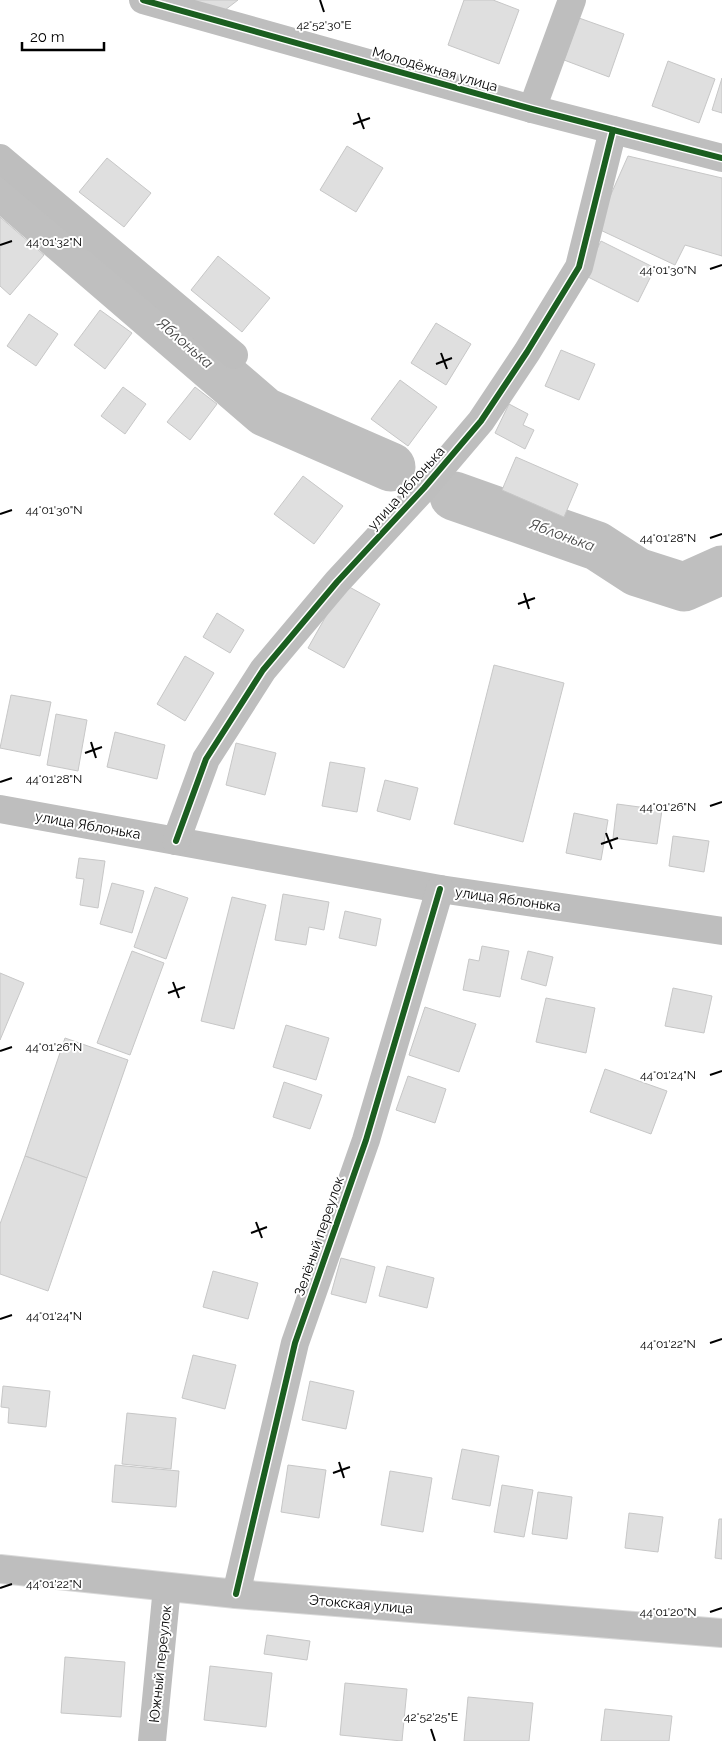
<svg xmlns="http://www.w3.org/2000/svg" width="722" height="1741" viewBox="0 0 722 1741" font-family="Raleway,sans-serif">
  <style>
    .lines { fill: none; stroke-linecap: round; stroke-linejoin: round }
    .river { stroke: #bfbfbf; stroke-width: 49 }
    .building { fill: #dfdfdf; stroke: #c7c7c7 }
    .major-casing { stroke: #dbdbdb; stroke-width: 30 }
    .minor { stroke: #bebebe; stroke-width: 28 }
    .major { stroke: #bebebe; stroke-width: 28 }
    .cycleway-casing { stroke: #fff; stroke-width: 9 }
    .cycleway { stroke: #1b5e20; stroke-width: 6 }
    .ticks { fill: none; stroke: #000; stroke-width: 2 }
    .labels { text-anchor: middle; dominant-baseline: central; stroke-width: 4; stroke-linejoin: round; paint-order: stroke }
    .street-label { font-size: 14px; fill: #000; stroke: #fff }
    .water-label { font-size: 15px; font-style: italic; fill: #444; stroke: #fff }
    .ticks-label { font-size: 12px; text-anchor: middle; fill: #000; stroke: #fff; stroke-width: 4; stroke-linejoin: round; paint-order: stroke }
  </style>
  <rect width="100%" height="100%" fill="#fff"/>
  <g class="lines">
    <g class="river">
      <path d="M0,184L265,412L391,467"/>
      <path d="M454,496L597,546L637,572L684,587L722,570"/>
    </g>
  </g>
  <g class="building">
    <path d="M186,0H238L225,10Z"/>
    <path d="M464,0H493L519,10L499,64L448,45Z"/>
    <path d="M579,18L624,34L609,77L564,60Z"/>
    <path d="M668,61L715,79L699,123L652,106Z"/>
    <path d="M722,78V113L712,110Z"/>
    <path d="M347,146L383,168L356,212L320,190Z"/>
    <path d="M628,156L722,178V256L685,245L675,265L596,228Z"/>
    <path d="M107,158L151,193L124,227L79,192Z"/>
    <path d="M0,217L44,255L10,295L0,286Z"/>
    <path d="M601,241L655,268L638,302L584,275Z"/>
    <path d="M218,256L270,298L242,332L191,290Z"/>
    <path d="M100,310L132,333L105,369L74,345Z"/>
    <path d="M29,314L58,334L36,366L7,346Z"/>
    <path d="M436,323L471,344L446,385L411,363Z"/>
    <path d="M561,350L595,364L579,400L545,386Z"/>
    <path d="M400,380L437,407L408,446L371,419Z"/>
    <path d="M123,387L146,404L125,434L101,416Z"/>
    <path d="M195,387L217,404L190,440L167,422Z"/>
    <path d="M509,404L528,414L523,425L534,430L525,449L495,433Z"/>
    <path d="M516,457L578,484L564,517L502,490Z"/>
    <path d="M303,476L343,506L314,544L274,514Z"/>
    <path d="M344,584L380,604L344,668L308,648Z"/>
    <path d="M217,613L244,630L230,653L203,637Z"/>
    <path d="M185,656L214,673L185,721L157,704Z"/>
    <path d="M494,665L564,683L523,842L454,824Z"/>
    <path d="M11,695L51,702L40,756L0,748Z"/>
    <path d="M56,714L87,720L78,771L47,765Z"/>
    <path d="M115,732L165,745L157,779L107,767Z"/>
    <path d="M236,743L276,753L265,795L226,785Z"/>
    <path d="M330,762L365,768L357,812L322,806Z"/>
    <path d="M385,780L418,788L410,820L377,811Z"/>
    <path d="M617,804L662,810L657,844L613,838Z"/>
    <path d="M574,813L608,820L601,860L566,853Z"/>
    <path d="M673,836L709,841L704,872L669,866Z"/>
    <path d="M79,858L105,861L98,908L80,905L84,879L76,878Z"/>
    <path d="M112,883L144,891L132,933L100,924Z"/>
    <path d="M155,887L188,898L166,959L134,947Z"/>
    <path d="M283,894L329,902L324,930L309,927L306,945L275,940Z"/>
    <path d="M232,897L266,905L234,1029L201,1021Z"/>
    <path d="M345,911L381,919L376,946L339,938Z"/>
    <path d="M482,946L509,951L500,997L463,990L469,959L479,961Z"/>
    <path d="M132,951L164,963L130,1055L97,1043Z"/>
    <path d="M528,951L553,957L546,986L521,979Z"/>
    <path d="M0,973L24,983L0,1040Z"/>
    <path d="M673,988L712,996L704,1033L665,1026Z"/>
    <path d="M546,998L595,1008L586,1053L536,1042Z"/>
    <path d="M425,1007L476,1024L459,1072L409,1055Z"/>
    <path d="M286,1025L329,1038L316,1080L273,1067Z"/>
    <path d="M65,1038L128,1060L87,1178L25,1156Z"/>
    <path d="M605,1069L667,1091L651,1134L590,1112Z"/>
    <path d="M408,1076L446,1089L435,1123L396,1110Z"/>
    <path d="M284,1082L322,1095L310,1129L273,1117Z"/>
    <path d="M25,1156L87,1178L48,1291L0,1274V1224Z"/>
    <path d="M341,1258L375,1267L366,1303L331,1294Z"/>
    <path d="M387,1266L434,1278L427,1308L379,1296Z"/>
    <path d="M213,1271L258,1283L248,1319L203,1307Z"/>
    <path d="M193,1355L236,1365L225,1409L182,1398Z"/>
    <path d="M310,1381L354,1391L346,1429L302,1420Z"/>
    <path d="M3,1386L50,1391L46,1427L8,1423L9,1408L1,1407Z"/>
    <path d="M127,1413L176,1418L171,1469L122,1464Z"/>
    <path d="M462,1449L499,1456L490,1506L452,1499Z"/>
    <path d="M115,1465L179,1471L176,1507L112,1502Z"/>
    <path d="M288,1465L326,1470L319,1518L281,1512Z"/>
    <path d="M390,1471L432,1478L423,1532L381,1525Z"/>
    <path d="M502,1485L533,1490L524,1537L494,1532Z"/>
    <path d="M538,1492L572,1497L567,1539L532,1534Z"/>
    <path d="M629,1513L663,1517L658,1552L625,1548Z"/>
    <path d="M719,1519H722V1559L715,1558Z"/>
    <path d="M267,1635L310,1641L307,1660L264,1654Z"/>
    <path d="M65,1657L125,1662L121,1717L61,1713Z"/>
    <path d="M210,1666L272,1673L266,1727L204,1720Z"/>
    <path d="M345,1683L407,1689L402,1741L340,1735Z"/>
    <path d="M468,1697L533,1703L529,1741H464Z"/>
    <path d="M605,1709L672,1716L669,1741H601Z"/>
  </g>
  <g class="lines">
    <defs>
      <path id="major" d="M0,1569L236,1594L722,1633"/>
    </defs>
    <use href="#major" class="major-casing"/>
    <g class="minor">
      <path d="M143,0L532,109L722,158"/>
      <path d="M532,109L572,0"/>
      <path d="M0,158L234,355"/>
      <path d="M0,809L440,889L722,931"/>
      <path d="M176,841L206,759L263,670L337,582L424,488L481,421L527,352L579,267L613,130"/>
      <path d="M236,1594L295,1343L366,1140L440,889"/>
      <path d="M152,1741L167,1587"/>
    </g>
    <use href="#major" class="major"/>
    <defs>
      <g id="cycleway">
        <path d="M143,0L532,109L722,158"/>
        <path d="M176,841L206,759L263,670L337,582L424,488L481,421L527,352L579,267L613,130"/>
        <path d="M236,1594L295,1343L366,1140L440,889"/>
      </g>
    </defs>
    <use href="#cycleway" class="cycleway-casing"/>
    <use href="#cycleway" class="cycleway"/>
  </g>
  <path class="ticks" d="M320,0L324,12M358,113L364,129M353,124L370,118M0,245L12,241M710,269L722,265M441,353L447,369M436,364L452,358M0,514L12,510M710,538L722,534M524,593L529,609M518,604L535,598M91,742L96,758M85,753L102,747M0,782L12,778M710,806L722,802M606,833L612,849M601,844L618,838M173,982L179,998M168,993L185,987M0,1051L12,1047M710,1075L722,1071M256,1222L262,1238M251,1233L267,1227M0,1319L12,1315M710,1343L722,1339M339,1462L344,1478M333,1473L350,1467M0,1588L12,1584M710,1612L722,1608M431,1729L435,1741"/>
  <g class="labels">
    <g class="street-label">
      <text transform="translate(435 69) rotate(16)">Молодёжная улица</text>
      <text transform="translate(406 488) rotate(-48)">улица Яблонька</text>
      <text transform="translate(88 825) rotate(10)">улица Яблонька</text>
      <text transform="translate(508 899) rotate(8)">улица Яблонька</text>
      <text transform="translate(319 1236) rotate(-71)">Зелёный переулок</text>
      <text transform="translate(361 1604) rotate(5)">Этокская улица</text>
      <text transform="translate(160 1664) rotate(-84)">Южный переулок</text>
    </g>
    <g class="water-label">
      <text transform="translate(185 343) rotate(41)">Яблонька</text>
      <text transform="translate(562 535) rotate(20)">Яблонька</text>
    </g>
  </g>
  <g class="ticks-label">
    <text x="324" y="29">42°52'30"E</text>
    <text x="54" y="246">44°01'32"N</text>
    <text x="668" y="274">44°01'30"N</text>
    <text x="54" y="514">44°01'30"N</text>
    <text x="668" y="542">44°01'28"N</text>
    <text x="54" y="783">44°01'28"N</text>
    <text x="668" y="811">44°01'26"N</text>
    <text x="54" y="1051">44°01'26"N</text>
    <text x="668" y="1079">44°01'24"N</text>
    <text x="54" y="1320">44°01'24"N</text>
    <text x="668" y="1348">44°01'22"N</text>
    <text x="54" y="1588">44°01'22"N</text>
    <text x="668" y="1616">44°01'20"N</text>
    <text x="431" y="1721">42°52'25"E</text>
  </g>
  <path d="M22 42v8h82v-8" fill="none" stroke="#000000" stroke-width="2.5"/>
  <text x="30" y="42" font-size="15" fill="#000000" stroke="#ffffff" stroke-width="4" paint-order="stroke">20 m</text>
</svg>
